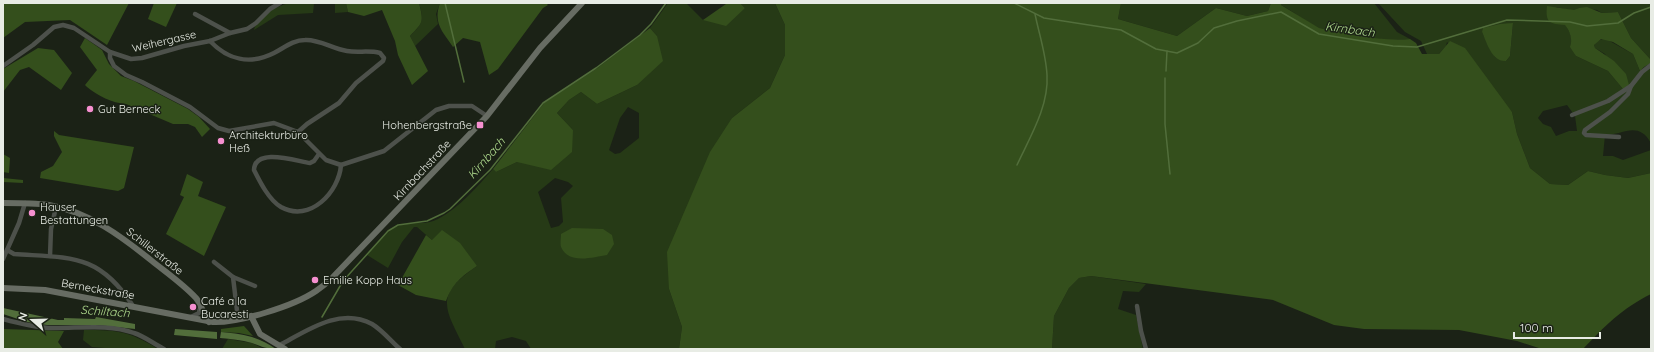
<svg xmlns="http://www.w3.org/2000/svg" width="1654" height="352" viewBox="0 0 1654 352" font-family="Quicksand,sans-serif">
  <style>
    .green { fill: #263a16; fill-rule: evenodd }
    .forest { fill: #344f1c }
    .water { fill: #526e3b }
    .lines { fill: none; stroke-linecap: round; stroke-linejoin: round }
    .stream { stroke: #526e3b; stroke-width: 1.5 }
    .street { stroke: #4d514b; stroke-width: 4.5 }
    .secondary { stroke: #676c63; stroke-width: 6 }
    .poi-dot { fill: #f690d0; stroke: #1b2216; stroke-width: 1.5 }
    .labels { text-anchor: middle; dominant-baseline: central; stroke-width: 3; stroke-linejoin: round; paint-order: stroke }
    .street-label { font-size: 11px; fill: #e8ece5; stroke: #1b2216 }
    .poi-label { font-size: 11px; fill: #e8ece5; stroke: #1b2216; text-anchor: start }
    .water-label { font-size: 12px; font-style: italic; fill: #b1dd8f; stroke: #1b2216 }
  </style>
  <rect width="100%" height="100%" fill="#1b2216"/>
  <g class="green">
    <path d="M289,3H326L314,4L313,13L278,15L254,30C256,17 277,6 289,3Z"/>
    <path d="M335,3H346L348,12L335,13Z"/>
    <path d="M419,3H440L436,14L438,24L415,46L410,36C423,23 424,21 419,3Z"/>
    <path d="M668,3H686L703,20L745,8L740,3H775L785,25V55L770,88L732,118L669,289L682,327L679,349H531L526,341L512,337L496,341L495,349H465C445,308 433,296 477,266L432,240L417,227H414L402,242L388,268L367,255C378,243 388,227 405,224C416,222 427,225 438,219C460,207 477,187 493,169L496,172L517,162L573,130L557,113L569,100L581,92L597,104L637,85L657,36L650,28ZM628,107L639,113V138L620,153L615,154L609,150L620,118ZM555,178L568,182L573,186L561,198L563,222L559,226L551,228L538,192Z"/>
    <path d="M1121,3H1271L1268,11L1247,16L1216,8L1177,36L1118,19Z"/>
    <path d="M1282,3H1374L1397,32L1410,39C1390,41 1336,37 1318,28C1305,21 1294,12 1281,5Z"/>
    <path d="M1378,3H1651V60L1631,38L1618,12L1602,13L1597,10L1579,8L1574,11L1556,7L1570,33L1576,56L1608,71L1623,89L1605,54L1595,48L1594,45C1598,40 1600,39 1606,39L1633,54L1640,71L1651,63V143C1638,120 1623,135 1605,135L1603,156H1613L1623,160L1651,150V173L1628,178L1605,175L1588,171L1568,185L1550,184L1530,168L1517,134L1512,112L1447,42L1446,46L1439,54H1427L1421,41L1405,32ZM1513,23L1510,56L1506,61L1495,57L1482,32ZM1567,105L1575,116L1577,131H1569L1556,136L1551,127L1543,124L1538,118L1543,111Z"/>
    <path d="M1091,276L1146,284L1139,292L1123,291L1118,309L1136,315L1143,349H1052L1054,316L1069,288L1079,278Z"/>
    <path d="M84,330C118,330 128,331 158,349H117L92,347L83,340Z"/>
    <path d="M228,339L252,343L264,349H222Z"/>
  </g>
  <g class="forest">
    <path d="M3,3H129L107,45L70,20L25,22L3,38Z"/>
    <path d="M154,3H177L166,27L148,19Z"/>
    <path d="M346,3H419C424,23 423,22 410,36L428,71L412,85L398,55L395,41L382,10L364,16L348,12Z"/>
    <path d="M440,3H546L548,5L543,8L498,69L489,75L480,42L463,38L453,47C442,31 433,23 440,3Z"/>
    <path d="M725,3H740L745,8L726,26L703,20L726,4Z"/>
    <path d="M775,3H1121L1118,19L1177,36L1216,8L1247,16L1268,11L1271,3H1282L1281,5L1319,28L1327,30L1334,22L1345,27L1344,34C1366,37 1388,41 1410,39L1416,43L1422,54H1439L1450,41L1465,48L1512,112L1517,134L1530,168L1550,184L1568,185L1588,171L1605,175L1628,178L1651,173V294C1621,309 1605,326 1583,349H1542L1517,341L1459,330L1364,329L1334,325L1273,300L1091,276L1079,278L1069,288L1054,316L1052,349H679L682,327L669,289L667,252L710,152L732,118L770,88L785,55V25Z"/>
    <path d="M1547,6L1574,10L1579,8L1587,7L1602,13L1618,12L1631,38L1651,60V63L1644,67L1640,71L1633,54L1613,42L1601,39L1594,45L1595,48L1614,61L1626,74L1629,85L1623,89L1608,71L1576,56L1570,47C1573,40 1570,31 1565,25C1550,24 1545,23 1547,6Z"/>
    <path d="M1513,23L1510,56L1506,61C1492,62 1487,43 1482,32L1483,28L1500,24Z"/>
    <path d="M650,28L657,36L663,61L637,85L597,104L581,92L569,100L557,113L573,130L572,152L551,170L517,162L496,172L493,169L544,103L596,69Z"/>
    <path d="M85,38L102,50L109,64L121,76L134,81L188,109L199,117L210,129L202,137L195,127L188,124H173L126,104C112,103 98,96 87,87L85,85L97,70L80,47Z"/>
    <path d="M38,48L54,50L72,73L61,90L29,67L20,70L3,92V69Z"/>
    <path d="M54,131L59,135L134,147L124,188L118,191L40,178L41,172L53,166L62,152L54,136Z"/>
    <path d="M3,154L10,158L9,173L3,172Z"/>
    <path d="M187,174L203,182L198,196L226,207L204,256L166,234L184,197L180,195Z"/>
    <path d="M3,178L23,180V183L3,182Z"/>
    <path d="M572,228L603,229L612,235L614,244L607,255C593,257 569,265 561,247C560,244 561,238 561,234Z"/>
    <path d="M442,230L460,243L477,266C461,277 453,283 446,301L416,295L398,285L426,235L432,240Z"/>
    <path d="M244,326L253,336L239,333L221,332V329Z"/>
    <path d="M3,329L64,331L58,342L63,349H3Z"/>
  </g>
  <g class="water">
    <path d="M3,308L58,320H64V318L95,319L96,317L135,324V329L98,325H47L27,322L3,314Z"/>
    <path d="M175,329L217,332V339L174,335Z"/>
    <path d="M221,332C243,334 257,336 276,349C266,349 261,346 252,343C241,340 231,339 220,338Z"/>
  </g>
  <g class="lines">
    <g class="stream">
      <path d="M445,3L464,82"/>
      <path d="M1014,3L1044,18L1121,30L1156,49L1177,53L1198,43L1214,28L1237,21L1281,12L1319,34L1393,46L1417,47L1507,20L1570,22L1587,26L1618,23L1634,13L1651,7"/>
      <path d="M1166,71L1167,51"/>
      <path d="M1165,78V124L1170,174"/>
      <path d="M1017,165C1030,137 1049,106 1047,75C1046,54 1039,34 1035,14"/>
      <path d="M322,317L343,281L388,231L398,225L427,221L444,213L450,209L490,170L543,103L596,68L640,35L651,24L666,3"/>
    </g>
    <g class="street">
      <path d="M195,14L230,33"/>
      <path d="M210,41C228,60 250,65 274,53C284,48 293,40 305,40C319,39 333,49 347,51C358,53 369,50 380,53L384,58L383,61L356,83L339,103L307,124L298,132"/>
      <path d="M110,52V58L114,66L126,75L142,82L190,107L218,128L229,131L274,123L298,132L326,160L341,165L384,151L436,110L449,106H472L487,116"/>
      <path d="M3,66L33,45L54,27L63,25L74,28L110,52L131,59L142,58L184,46L210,41L230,33L247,29L256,23L270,9L280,3"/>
      <path d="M1572,115L1608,101L1631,86"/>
      <path d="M1619,137L1586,135L1584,133L1585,130L1610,112L1628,94L1631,86L1642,72L1651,65"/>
      <path d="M319,154L314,161L310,163C296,161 255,147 254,170C260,182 269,200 281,207C310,223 339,192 341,165"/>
      <path d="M7,250L14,254C70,258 99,253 133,306"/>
      <path d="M50,256L51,229L56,207"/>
      <path d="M3,259L19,223L25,203"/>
      <path d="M214,262L233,277L255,286"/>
      <path d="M233,277L238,319"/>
      <path d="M1137,306L1141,331L1146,349"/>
      <path d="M191,317L199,313L200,306"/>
      <path d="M3,319C18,323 33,327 48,328C76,329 107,323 134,333C144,336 154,344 164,349"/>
      <path d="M280,345C308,330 340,307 372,324C382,330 391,341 400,349"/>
    </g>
    <g class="secondary">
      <path d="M3,203C18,203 34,203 49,205C89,212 121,236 152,261C167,273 183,284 196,298C202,305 203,315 209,322"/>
      <path d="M3,288L45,290L213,322C239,323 294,306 316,291C322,287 328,282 333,277L487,116L540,48L582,3"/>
      <path d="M251,316L260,334L285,349"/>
    </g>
  </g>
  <g class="poi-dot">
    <circle cx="90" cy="109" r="4"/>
    <rect x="476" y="121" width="8" height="8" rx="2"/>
    <circle cx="221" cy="141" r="4"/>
    <circle cx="32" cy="213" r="4"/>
    <circle cx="315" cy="280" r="4"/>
    <circle cx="193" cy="307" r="4"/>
  </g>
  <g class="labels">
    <g class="street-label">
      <text transform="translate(164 41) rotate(-13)">Weihergasse</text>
      <text transform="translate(422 170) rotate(-47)">Kirnbachstraße</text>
      <text transform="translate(155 251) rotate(38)">Schillerstraße</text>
      <text transform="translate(98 289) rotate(10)">Berneckstraße</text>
    </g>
    <g class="poi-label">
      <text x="98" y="109">Gut Berneck</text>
      <text x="472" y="125" text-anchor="end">Hohenbergstraße</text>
      <text x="229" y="135">Architekturbüro<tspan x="229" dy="13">Heß</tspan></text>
      <text x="40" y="207">Hauser<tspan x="40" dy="13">Bestattungen</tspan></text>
      <text x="323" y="280">Emilie Kopp Haus</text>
      <text x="201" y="301">Café a la<tspan x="201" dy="13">Bucaresti</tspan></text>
    </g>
    <g class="water-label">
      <text transform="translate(1350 29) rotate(8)">Kirnbach</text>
      <text transform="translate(486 158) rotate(-49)">Kirnbach</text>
      <text transform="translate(105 311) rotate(4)">Schiltach</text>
    </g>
  </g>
  <rect width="1654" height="352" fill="none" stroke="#e8ece5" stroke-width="8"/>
  <g transform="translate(32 320) rotate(290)" stroke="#1b2216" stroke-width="3" paint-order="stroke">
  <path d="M0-3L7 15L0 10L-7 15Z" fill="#e8ece5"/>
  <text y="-6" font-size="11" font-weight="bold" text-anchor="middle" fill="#e8ece5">N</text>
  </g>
  <path d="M1514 332v6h86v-6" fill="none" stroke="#e8ece5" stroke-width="2"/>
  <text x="1520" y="332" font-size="12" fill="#e8ece5" stroke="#1b2216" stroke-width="3" paint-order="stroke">100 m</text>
</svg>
